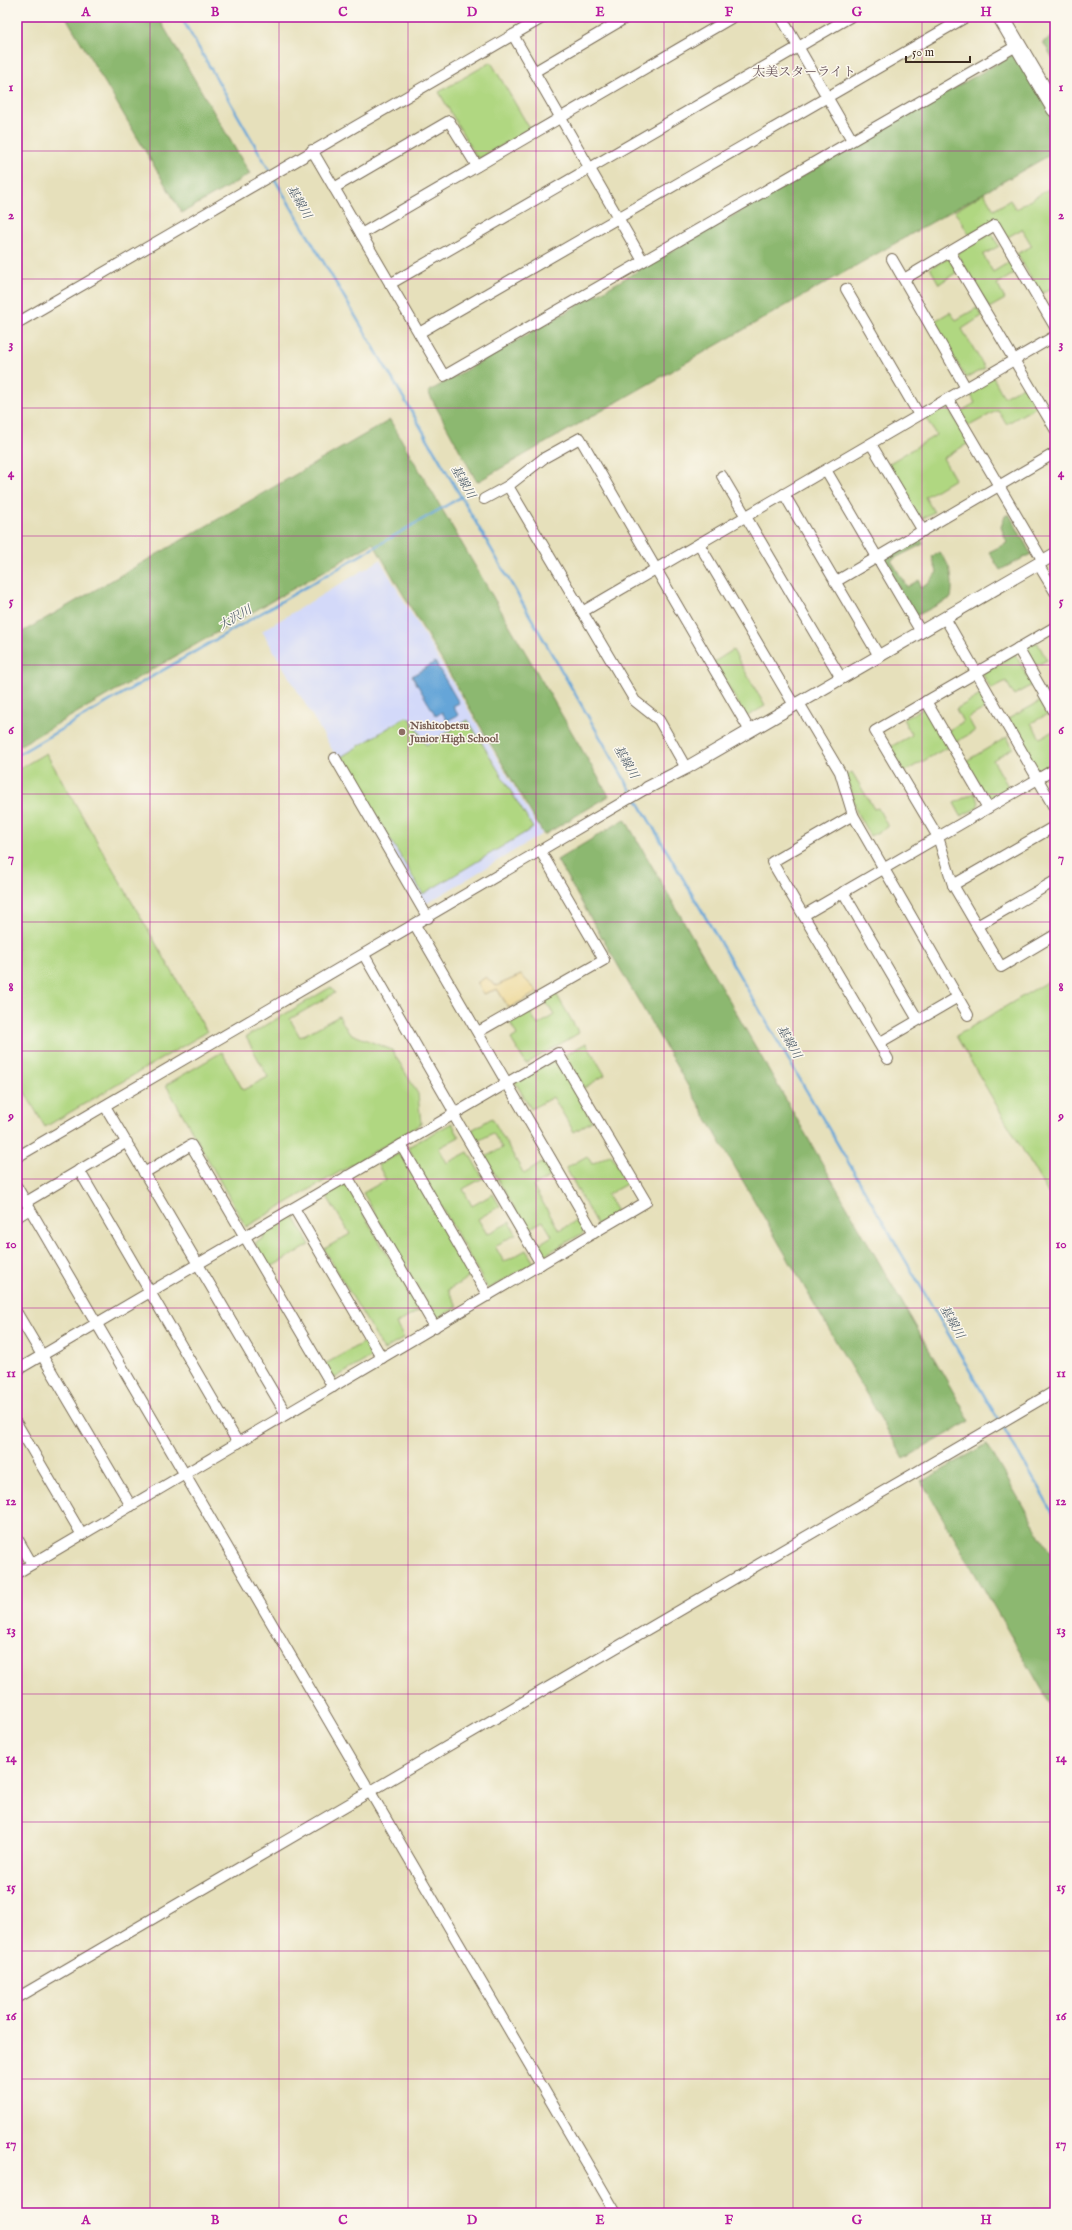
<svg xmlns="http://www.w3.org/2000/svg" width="1072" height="2230" viewBox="0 0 1072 2230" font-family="'IM FELL English','Noto Serif JP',serif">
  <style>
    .built { fill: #d3d9f9 }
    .green { fill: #b0d781; stroke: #768050 }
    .forest { fill: #8cb86f; stroke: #647146 }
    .sand { fill: #eeda9e; stroke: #94825e }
    .water { fill: #65a5d8; stroke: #50687b }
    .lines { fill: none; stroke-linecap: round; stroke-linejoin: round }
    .stream { stroke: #65a5d8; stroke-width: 2.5 }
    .minor-casing { stroke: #776a55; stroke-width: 12 }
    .tertiary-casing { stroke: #776a55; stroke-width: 14 }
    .primary-casing { stroke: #776a55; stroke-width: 18 }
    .minor { stroke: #fff; stroke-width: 10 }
    .tertiary { stroke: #fff; stroke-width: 12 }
    .primary { stroke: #fff; stroke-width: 16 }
    .grid { fill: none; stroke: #b5179e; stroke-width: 1; stroke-opacity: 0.55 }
    .education-dot { fill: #8d6e63; stroke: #fbf7ec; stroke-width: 1.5 }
    .labels { text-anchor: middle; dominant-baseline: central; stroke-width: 3; stroke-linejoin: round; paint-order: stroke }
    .education-label { font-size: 11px; font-weight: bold; fill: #785e54; stroke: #fbf7ec; text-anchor: start }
    .water-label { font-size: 12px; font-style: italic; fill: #4c5b68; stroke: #fbf7ec }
    .quarter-label { font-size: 13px; fill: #68545b; stroke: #fbf7ec }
    .neatline { fill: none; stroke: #b5179e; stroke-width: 1.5 }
    .grid-label { font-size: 13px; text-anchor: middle; font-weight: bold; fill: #b5179e }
  </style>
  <rect width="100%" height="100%" fill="#fbf7ec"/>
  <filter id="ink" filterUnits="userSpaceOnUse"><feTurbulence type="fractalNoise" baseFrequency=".025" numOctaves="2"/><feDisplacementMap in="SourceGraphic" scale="8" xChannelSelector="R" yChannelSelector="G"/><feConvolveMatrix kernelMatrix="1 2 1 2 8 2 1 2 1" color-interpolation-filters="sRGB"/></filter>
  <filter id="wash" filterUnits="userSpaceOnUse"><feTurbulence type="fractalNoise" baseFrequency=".012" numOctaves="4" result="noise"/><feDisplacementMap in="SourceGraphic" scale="16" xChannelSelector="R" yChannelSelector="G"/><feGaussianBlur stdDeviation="0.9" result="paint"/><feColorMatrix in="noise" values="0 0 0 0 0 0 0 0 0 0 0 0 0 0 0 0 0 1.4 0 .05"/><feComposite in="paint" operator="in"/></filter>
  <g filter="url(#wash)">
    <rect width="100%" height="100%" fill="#e6e0bb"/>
    <path class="built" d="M380,560L542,834L424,905L262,631Z"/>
    <g class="green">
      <path d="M491,62L530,129L480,158L476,157L439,92Z"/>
      <path d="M1055,185V271L1051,273L1055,281V286L1041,294L1017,254L1032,246L1022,229L1006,238L995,220L969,235L955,211L984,193L994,210L1010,200L1016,209Z"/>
      <path d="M991,233L999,246L983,255L993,272L1011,261L1017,272L997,284L1005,299L989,308L957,253Z"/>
      <path d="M949,258L957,272L939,284L930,268Z"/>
      <path d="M977,308L982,316L962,329L985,368L966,378L933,322L950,312L956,320Z"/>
      <path d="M993,377L1004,397L1024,386L1036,407L1006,424L998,410L969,426L960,412L975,403L969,391Z"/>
      <path d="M946,404L969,443L943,458L955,479L925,497L934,512L920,520L888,464L936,435L925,416Z"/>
      <path d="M1037,642L1047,660L1033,667L1024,652L1026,647Z"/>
      <path d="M733,650L765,706L746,717L714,662Z"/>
      <path d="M1015,654L1032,685L1014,695L1006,681L991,689L982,673Z"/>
      <path d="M982,694L989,706L968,718L975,731L954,743L947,731L963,722L956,709Z"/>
      <path d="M1043,700L1050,713L1031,723L1040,738L1055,730V761L1037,771L1008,719Z"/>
      <path d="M926,707L948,747L904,772L890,747L912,735L903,719Z"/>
      <path d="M406,717L411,719L426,745L468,720L533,828L423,894L341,757Z"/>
      <path d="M1007,737L1013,748L993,760L1009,788L988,800L966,761Z"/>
      <path d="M46,753L207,1032L45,1127L20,1084L17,1085V770Z"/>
      <path d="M852,772L874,809L878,808L888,827L870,836L857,813L846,775Z"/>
      <path d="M974,793L979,802L977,808L961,816L954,803Z"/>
      <path d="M1055,977V1205L956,1036Z"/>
      <path d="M331,987L335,993L290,1019L300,1037L339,1016L349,1033L392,1050L418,1094L421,1124L246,1227L166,1085L222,1052L243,1090L268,1077L246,1037Z"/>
      <path d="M555,992L579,1033L526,1064L511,1039L517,1035L508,1019L527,1008L538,1025L554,1015L544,999Z"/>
      <path d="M586,1043L605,1075L584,1088L565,1055Z"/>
      <path d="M556,1059L592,1121L574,1132L553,1097L531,1109L515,1082Z"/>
      <path d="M492,1118L524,1174L545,1161L553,1175L533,1186L559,1230L578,1220L585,1232L543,1256L536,1246L552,1236L543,1221L527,1230L485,1157L502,1148L493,1133L476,1142L470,1131Z"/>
      <path d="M452,1123L459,1137L439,1148L447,1163L468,1152L483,1178L463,1189L472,1206L493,1194L500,1206L478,1219L487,1234L510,1222L516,1234L495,1246L504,1262L526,1250L534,1263L488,1289L408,1147Z"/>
      <path d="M400,1153L471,1276L448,1290L458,1307L436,1319L363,1193L386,1180L378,1165Z"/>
      <path d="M611,1154L628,1183L607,1195L618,1213L597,1225L566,1168L587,1156L592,1164Z"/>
      <path d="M345,1183L420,1310L396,1324L404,1338L384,1350L324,1249L350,1234L326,1195Z"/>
      <path d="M290,1217H294L310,1245L269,1268L255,1243L264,1238L262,1233Z"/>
      <path d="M366,1341L375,1355L333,1379L325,1364Z"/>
    </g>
    <g class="forest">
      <path d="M66,17H158L250,174L182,213Z"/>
      <path d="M1055,35V62L1043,42Z"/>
      <path d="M1017,52L1055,119V152L477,482L428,392Z"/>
      <path d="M390,420L609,796L544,835L373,543L17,747V635Z"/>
      <path d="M1009,514L1031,554L1000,570L989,552L1007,543L1001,527L1005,516Z"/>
      <path d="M920,537L923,544L891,560L907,587L919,580L920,588L928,584L937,572L932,557L939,552C951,564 954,581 951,598L918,615H914L882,557Z"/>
      <path d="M625,819L970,1421L904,1459L557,860Z"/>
      <path d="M987,1444L1055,1561V1712L922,1482Z"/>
    </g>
    <path class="sand" d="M521,975L538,992L509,1008L497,989L484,994L477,983L486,977L496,986Z"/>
    <path class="water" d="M435,662L459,703L453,706L458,715L447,721L442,712L436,716L412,676Z"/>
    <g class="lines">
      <g class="stream">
        <path d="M181,17L271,173"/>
        <path d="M274,178L416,419L633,794"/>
        <path d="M17,755L461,497"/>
        <path d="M636,798L999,1421"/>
        <path d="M1002,1425L1055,1516"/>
      </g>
    </g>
  </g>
  <g filter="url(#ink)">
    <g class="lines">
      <defs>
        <g id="minor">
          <path d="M781,17L852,140"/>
          <path d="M513,35L643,261"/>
          <path d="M534,72L627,17"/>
          <path d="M312,150L444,376L1018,45"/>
          <path d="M334,188L449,121L477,166"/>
          <path d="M361,234L733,17"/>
          <path d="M950,252L1055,429"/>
          <path d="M892,259L966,388"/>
          <path d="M904,279L995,225L1055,327"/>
          <path d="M390,284L850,17"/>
          <path d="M846,289L919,415"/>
          <path d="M17,323L544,17"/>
          <path d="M419,333L966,17"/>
          <path d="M948,399L1043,561"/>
          <path d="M871,444L923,531"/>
          <path d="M826,470L921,632"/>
          <path d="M722,476L841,678"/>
          <path d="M508,486L635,701L659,720L686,768"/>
          <path d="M784,494L879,656"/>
          <path d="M484,499L508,486L544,458L580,438L750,731"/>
          <path d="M699,544L794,705"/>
          <path d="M1038,564L1055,592"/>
          <path d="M835,582L1055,453"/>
          <path d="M582,612L1055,336"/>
          <path d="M945,618L1055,809"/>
          <path d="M1055,627L875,731L938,837L953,885L1001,967L1055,935"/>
          <path d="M1018,648L1055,713"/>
          <path d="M926,701L988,808"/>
          <path d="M799,703L840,772L853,815L968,1015"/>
          <path d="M335,758L428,918"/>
          <path d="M853,815L772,862L888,1059"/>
          <path d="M953,885L1055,826"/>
          <path d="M843,892L918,1020"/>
          <path d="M804,915L1055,769"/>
          <path d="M415,925L594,1233"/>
          <path d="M977,926L1055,881"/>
          <path d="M364,955L452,1108L453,1114L541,1264"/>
          <path d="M478,1032L604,960L541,852"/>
          <path d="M879,1043L958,997"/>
          <path d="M105,1106L286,1414"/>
          <path d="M401,1145L488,1296"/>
          <path d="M17,1157L647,788"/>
          <path d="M79,1170L238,1443"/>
          <path d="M144,1173L191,1145L333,1387"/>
          <path d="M347,1176L435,1327"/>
          <path d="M17,1187L616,2213"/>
          <path d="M26,1202L127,1142"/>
          <path d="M294,1208L382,1358"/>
          <path d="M17,1217L30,1209"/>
          <path d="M17,1313L131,1506"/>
          <path d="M17,1370L558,1053L646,1202L17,1573"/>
          <path d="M17,1424L82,1535"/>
          <path d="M17,1538L32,1564"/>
          <path d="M17,1998L1055,1391"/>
        </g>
        <path id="tertiary" d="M647,788L686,768L1055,554"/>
        <path id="primary" d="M1001,17L1055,109"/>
      </defs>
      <use href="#minor" class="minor-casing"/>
      <use href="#tertiary" class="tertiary-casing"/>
      <use href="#primary" class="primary-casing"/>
      <use href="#minor" class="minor"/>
      <use href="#tertiary" class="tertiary"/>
      <use href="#primary" class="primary"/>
    </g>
  </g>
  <path class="grid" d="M150,17V2213M279,17V2213M408,17V2213M536,17V2213M664,17V2213M793,17V2213M922,17V2213M17,151H1055M17,279H1055M17,408H1055M17,536H1055M17,665H1055M17,794H1055M17,922H1055M17,1051H1055M17,1179H1055M17,1308H1055M17,1436H1055M17,1565H1055M17,1694H1055M17,1822H1055M17,1951H1055M17,2079H1055"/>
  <circle class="education-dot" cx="402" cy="732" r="4"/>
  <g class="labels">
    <g class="education-label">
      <text x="410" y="726">Nishitobetsu<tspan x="410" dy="13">Junior High School</tspan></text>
    </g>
    <g class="water-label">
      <text transform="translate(299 202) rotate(60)">基線川</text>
      <text transform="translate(463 482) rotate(60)">基線川</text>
      <text transform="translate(235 618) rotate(-30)">大沢川</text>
      <text transform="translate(626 762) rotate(60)">基線川</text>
      <text transform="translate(789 1042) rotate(60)">基線川</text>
      <text transform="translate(952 1322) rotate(60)">基線川</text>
    </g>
    <g class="quarter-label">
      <text x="804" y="72">太美スターライト</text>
    </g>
  </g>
  <rect width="1072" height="2230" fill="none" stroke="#fbf7ec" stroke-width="44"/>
  <path d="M906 56v6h64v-6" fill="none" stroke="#3b2a1e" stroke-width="2"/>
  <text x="912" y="56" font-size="12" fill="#3b2a1e" stroke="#fbf7ec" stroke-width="3" paint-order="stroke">50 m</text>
  <rect x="22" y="22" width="1028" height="2186" class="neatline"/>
  <g class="grid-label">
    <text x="86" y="16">A</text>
    <text x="215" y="16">B</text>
    <text x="343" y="16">C</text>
    <text x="472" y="16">D</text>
    <text x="600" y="16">E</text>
    <text x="729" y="16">F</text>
    <text x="857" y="16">G</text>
    <text x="986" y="16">H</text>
    <text x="11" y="91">1</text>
    <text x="1061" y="91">1</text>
    <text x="11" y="219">2</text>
    <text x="1061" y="219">2</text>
    <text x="11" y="348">3</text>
    <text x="1061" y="348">3</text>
    <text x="11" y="477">4</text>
    <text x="1061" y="477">4</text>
    <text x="11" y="605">5</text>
    <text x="1061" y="605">5</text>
    <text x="11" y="734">6</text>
    <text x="1061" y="734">6</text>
    <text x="11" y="862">7</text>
    <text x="1061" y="862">7</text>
    <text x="11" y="991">8</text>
    <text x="1061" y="991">8</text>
    <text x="11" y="1120">9</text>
    <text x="1061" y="1120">9</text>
    <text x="11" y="1248">10</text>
    <text x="1061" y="1248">10</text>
    <text x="11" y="1377">11</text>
    <text x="1061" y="1377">11</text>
    <text x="11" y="1505">12</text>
    <text x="1061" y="1505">12</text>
    <text x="11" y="1634">13</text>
    <text x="1061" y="1634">13</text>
    <text x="11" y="1762">14</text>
    <text x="1061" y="1762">14</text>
    <text x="11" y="1891">15</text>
    <text x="1061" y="1891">15</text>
    <text x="11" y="2020">16</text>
    <text x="1061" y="2020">16</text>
    <text x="11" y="2148">17</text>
    <text x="1061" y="2148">17</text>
    <text x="86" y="2224">A</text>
    <text x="215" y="2224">B</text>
    <text x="343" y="2224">C</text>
    <text x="472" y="2224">D</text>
    <text x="600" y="2224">E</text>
    <text x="729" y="2224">F</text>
    <text x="857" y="2224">G</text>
    <text x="986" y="2224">H</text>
  </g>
</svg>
